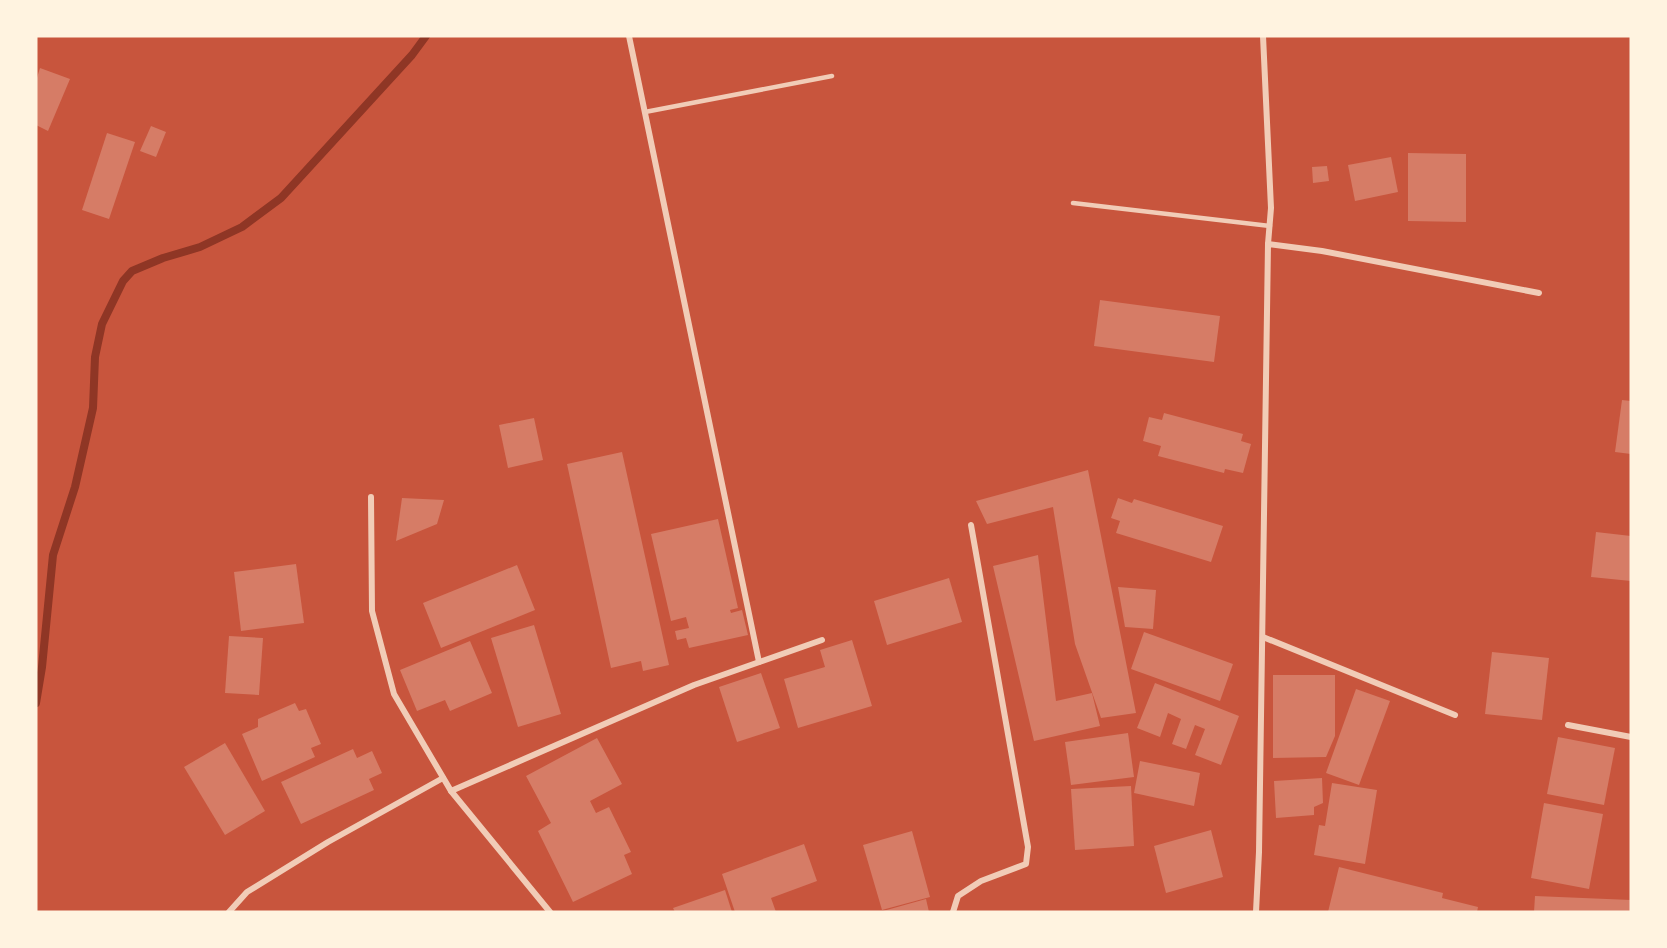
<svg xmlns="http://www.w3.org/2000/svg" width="1667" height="948" viewBox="0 0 1667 948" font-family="'Alegreya Sans',sans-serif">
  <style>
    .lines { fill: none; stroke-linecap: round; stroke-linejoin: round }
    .stream { stroke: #8f3625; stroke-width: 8 }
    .building { fill: #d67c66 }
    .service { stroke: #f1ccb7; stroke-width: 4.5 }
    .minor { stroke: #f1ccb7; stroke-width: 6 }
  </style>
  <rect width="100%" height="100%" fill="#c8553d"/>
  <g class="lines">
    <path class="stream" d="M36,703L42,667L53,555L75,487L93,408L95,357L102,324L123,281L132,271L163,258L200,247L242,227L281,198L412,55L426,36"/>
  </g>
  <g class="building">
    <path d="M40,68L70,79L48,131L36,125V81Z"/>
    <path d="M151,126L166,132L156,157L140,151Z"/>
    <path d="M107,133L135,142L109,219L82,210Z"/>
    <path d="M1408,153L1466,154V222L1408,221Z"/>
    <path d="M1391,157L1398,192L1355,201L1348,165Z"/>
    <path d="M1327,166L1329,181L1313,183L1312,167Z"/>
    <path d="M1100,300L1220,316L1214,362L1094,346Z"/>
    <path d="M1622,400L1631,401V454L1615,452Z"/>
    <path d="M1164,413L1243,434L1241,441L1251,444L1243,473L1225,469L1224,473L1158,456L1161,446L1143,441L1149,417L1162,420Z"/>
    <path d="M534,418L543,460L508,468L499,425Z"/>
    <path d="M622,452L669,665L643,671L641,661L611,668L567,464Z"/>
    <path d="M1088,470L1136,713L1101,718L1075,644L1053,507L987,524L976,501Z"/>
    <path d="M402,498L444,500L437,524L396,541Z"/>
    <path d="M1118,498L1132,503L1134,499L1223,526L1211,562L1116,533L1120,521L1111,518Z"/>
    <path d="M718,519L738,608L730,610L731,613L742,610L748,635L689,648L686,638L677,640L675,631L689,628L686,617L671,621L651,534Z"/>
    <path d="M1596,532L1631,536V581L1591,577Z"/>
    <path d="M1038,555L1056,701L1092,693L1100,726L1034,741L993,566Z"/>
    <path d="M296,564L304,623L241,631L234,572Z"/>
    <path d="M517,565L535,610L441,648L423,603Z"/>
    <path d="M949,578L962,622L887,645L874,601Z"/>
    <path d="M1118,587L1156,590L1153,629L1125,627Z"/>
    <path d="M534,625L561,714L518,727L491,638Z"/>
    <path d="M1144,632L1233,664L1220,701L1131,669Z"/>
    <path d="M229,636L263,638L259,695L225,693Z"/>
    <path d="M852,640L872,706L798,728L784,679L825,667L820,650Z"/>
    <path d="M470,641L492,693L450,711L445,700L417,711L400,670Z"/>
    <path d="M1492,652L1549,658L1542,720L1485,714Z"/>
    <path d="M761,673L780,728L737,742L719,687Z"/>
    <path d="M1273,675H1335V736L1326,757L1273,758Z"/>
    <path d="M1155,683L1239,716L1221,765L1195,755L1205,729L1195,725L1186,749L1172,744L1181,719L1168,713L1160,737L1137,728Z"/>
    <path d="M1356,689L1390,701L1359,785L1326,773Z"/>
    <path d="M295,703L299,711L306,709L321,744L311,748L315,757L262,781L242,734L258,727V719Z"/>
    <path d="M1128,733L1134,777L1071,785L1065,742Z"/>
    <path d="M1558,737L1615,748L1604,805L1547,794Z"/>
    <path d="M597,738L622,784L590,801L596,813L609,807L631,852L624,855L632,874L573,902L538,831L551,823L526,776Z"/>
    <path d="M225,743L265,811L225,835L184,767Z"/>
    <path d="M353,749L357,758L372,751L382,773L369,779L374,790L301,824L281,782Z"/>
    <path d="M1140,761L1200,773L1194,806L1134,793Z"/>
    <path d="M1322,778L1323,803L1314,807V815L1276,818L1274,781Z"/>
    <path d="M1332,783L1377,790L1365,864L1314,855L1319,825L1325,826Z"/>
    <path d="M1131,786L1134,846L1075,850L1071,789Z"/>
    <path d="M1544,803L1603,814L1589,889L1531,878Z"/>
    <path d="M1211,830L1223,877L1166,893L1154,846Z"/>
    <path d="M912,831L930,897L882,910L863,845Z"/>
    <path d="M804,844L817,881L771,898L776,912H735L722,874Z"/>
    <path d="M1339,867L1443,893L1442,898L1478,907L1477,912H1328Z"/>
    <path d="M725,890L732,912H675L673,908Z"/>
    <path d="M1535,896L1631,900V912H1534Z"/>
    <path d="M926,899L929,912H883V911Z"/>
  </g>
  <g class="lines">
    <g class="service">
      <path d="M645,112L832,76"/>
      <path d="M1073,203L1270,226"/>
    </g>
    <g class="minor">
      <path d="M629,36L759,662"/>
      <path d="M1263,36L1271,208L1268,244"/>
      <path d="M371,497L372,611L394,694L451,791L550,912"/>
      <path d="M1263,637L1455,715"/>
      <path d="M1568,725L1631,737"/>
      <path d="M451,791L694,685L822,640"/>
      <path d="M229,912L247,892L328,842L443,778"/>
      <path d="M953,912L958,896L981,881L1026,864L1028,847L971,525"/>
      <path d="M1256,912L1259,852L1268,244L1322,251L1539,293"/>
    </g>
  </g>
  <rect width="1667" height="948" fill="none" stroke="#fff3e0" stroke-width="75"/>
</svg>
